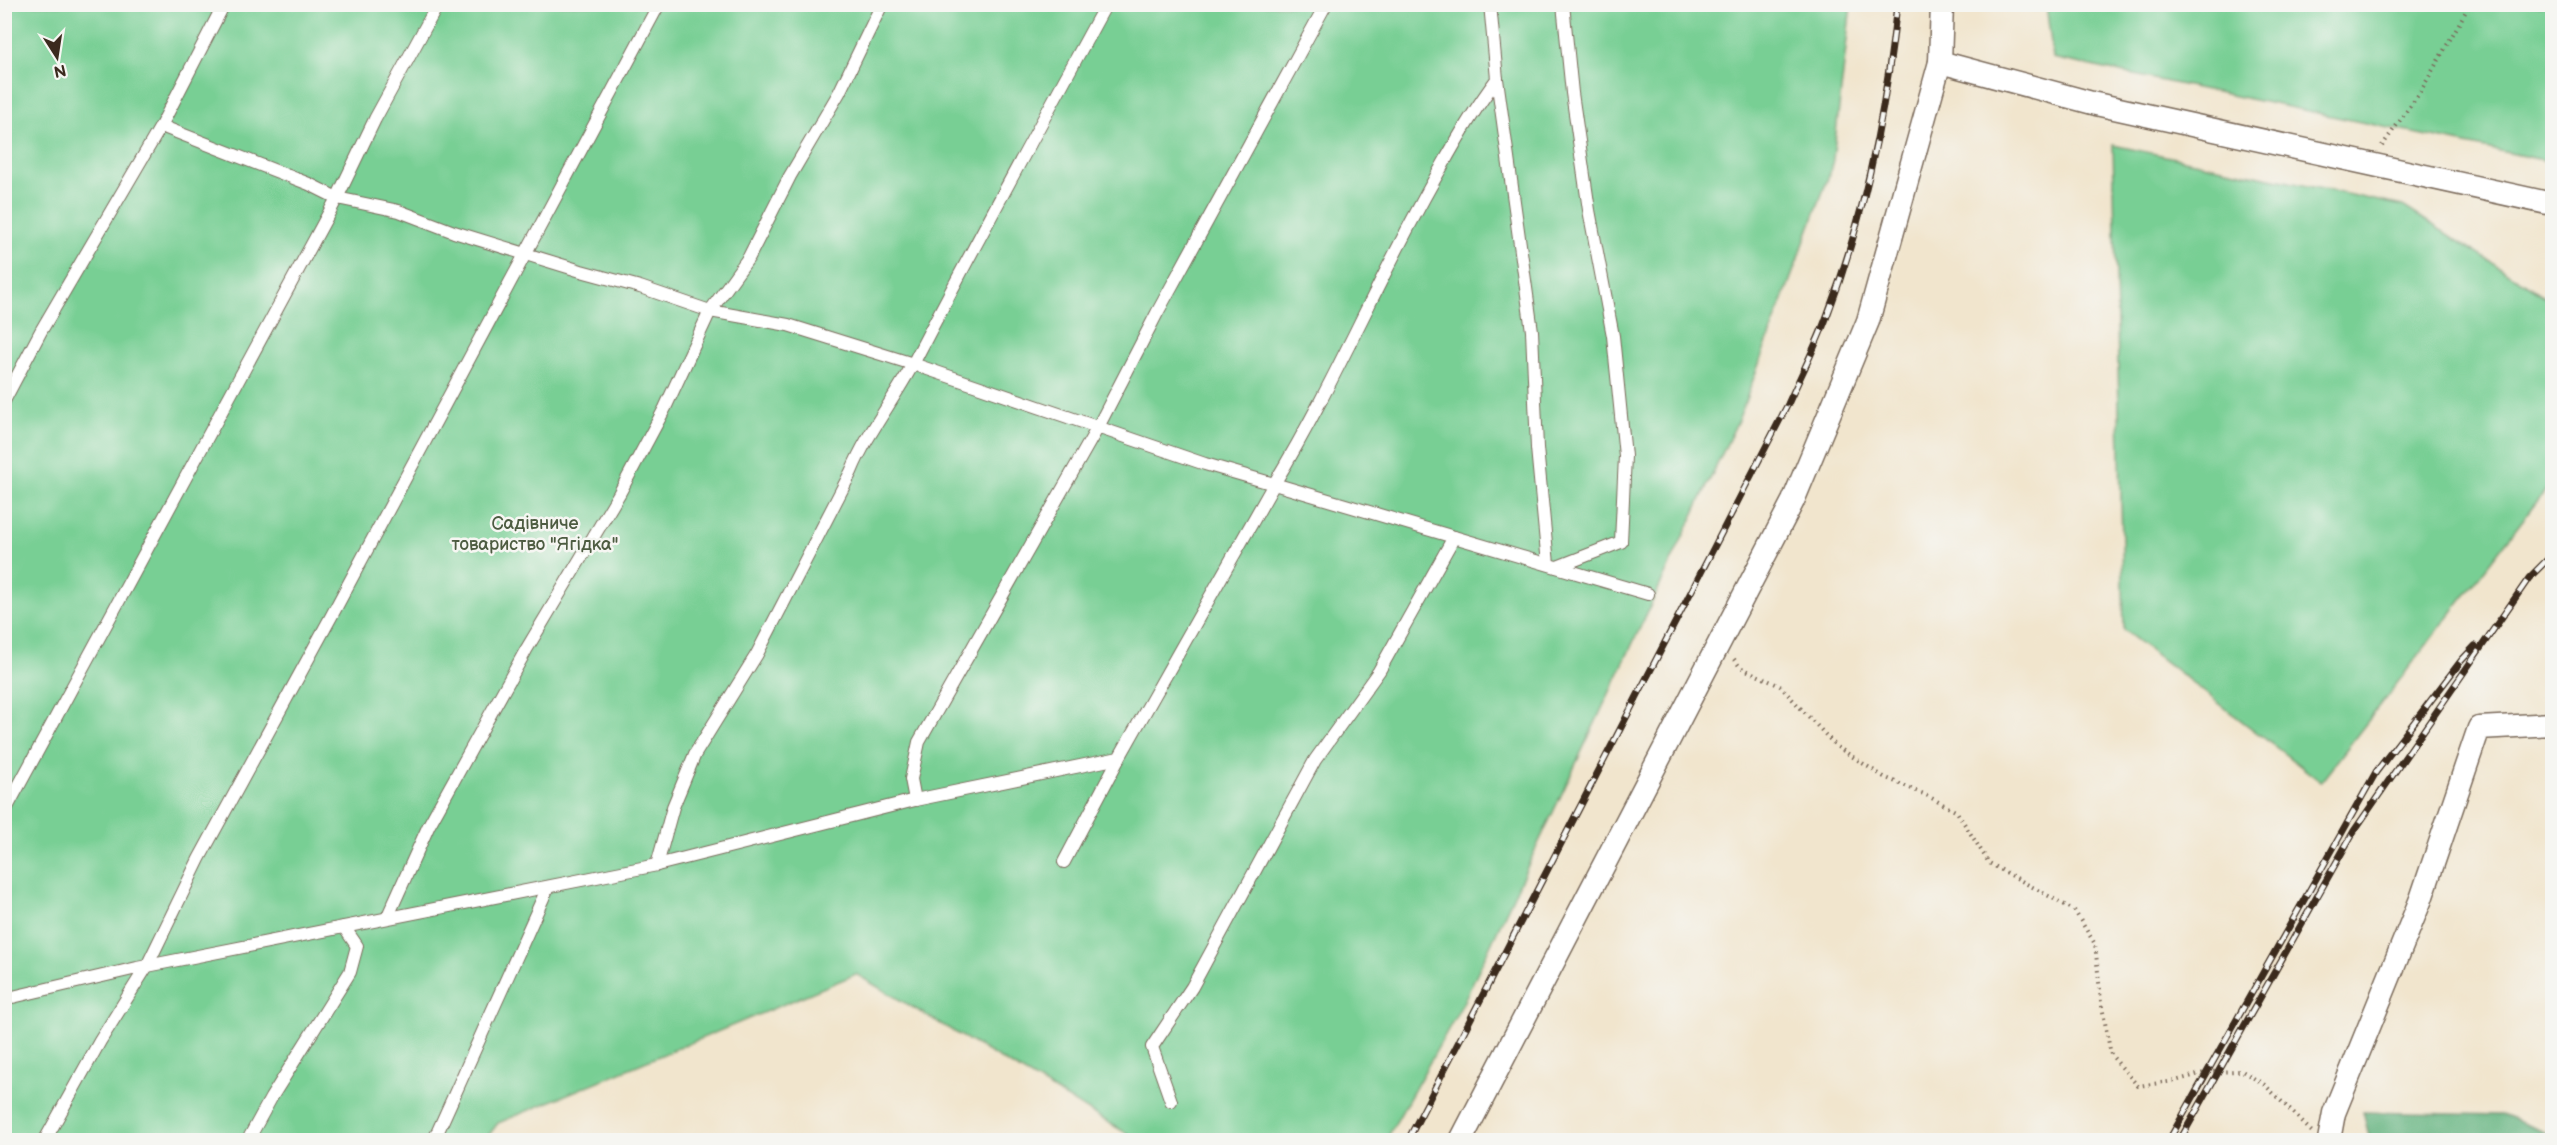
<svg xmlns="http://www.w3.org/2000/svg" width="2557" height="1145" viewBox="0 0 2557 1145" font-family="'Balsamiq Sans',sans-serif">
  <style>
    .green { fill: #78cf94; stroke: #5a7c59; stroke-width: 1.5 }
    .forest { fill: #62b27e; stroke: #4e6e4e; stroke-width: 1.5 }
    .lines { fill: none; stroke-linecap: round; stroke-linejoin: round }
    .lane-casing { stroke: #7b6b5b; stroke-width: 14 }
    .street-casing { stroke: #7b6b5b; stroke-width: 25 }
    .path { stroke: #7b6b5b; stroke-width: 4; stroke-dasharray: 1.5 4.5; stroke-linecap: butt }
    .lane { stroke: #fff; stroke-width: 12 }
    .street { stroke: #fff; stroke-width: 22 }
    .rail-casing { stroke: #3b2a1e; stroke-width: 7 }
    .rail { stroke: #f6f6f2; stroke-width: 4.5; stroke-dasharray: 14; stroke-linecap: butt }
    .labels { text-anchor: middle; dominant-baseline: central; stroke-width: 5; stroke-linejoin: round; paint-order: stroke }
    .park-label { font-size: 18px; fill: #4d5c41; stroke: #f6f6f2 }
  </style>
  <rect width="100%" height="100%" fill="#f6f6f2"/>
  <filter id="ink" filterUnits="userSpaceOnUse"><feTurbulence type="fractalNoise" baseFrequency=".0167" numOctaves="2"/><feDisplacementMap in="SourceGraphic" scale="12" xChannelSelector="R" yChannelSelector="G"/><feConvolveMatrix kernelMatrix="1 2 1 2 8 2 1 2 1" color-interpolation-filters="sRGB"/></filter>
  <filter id="wash" filterUnits="userSpaceOnUse"><feTurbulence type="fractalNoise" baseFrequency=".008" numOctaves="4" result="noise"/><feDisplacementMap in="SourceGraphic" scale="24" xChannelSelector="R" yChannelSelector="G"/><feGaussianBlur stdDeviation="1.35" result="paint"/><feColorMatrix in="noise" values="0 0 0 0 0 0 0 0 0 0 0 0 0 0 0 0 0 1.4 0 .05"/><feComposite in="paint" operator="in"/></filter>
  <g filter="url(#wash)">
    <rect width="100%" height="100%" fill="#f1e5cd"/>
    <g class="green">
      <path d="M5,5H1851L1832,167L1739,418L1463,1003L1386,1140H1138L856,974L498,1123L485,1140H5Z"/>
      <path d="M2046,5H2552V147L2548,161L2053,58Z"/>
      <path d="M2113,145L2403,206L2552,301V482L2321,782L2124,630Z"/>
    </g>
    <path class="forest" d="M2363,1112L2502,1115L2552,1135V1140H2370Z"/>
  </g>
  <g filter="url(#ink)">
    <g class="lines">
      <defs>
        <g id="lane">
          <path d="M438,4L375,119L337,198L399,211L454,232L581,271L640,287L710,311L788,325L913,364L1205,464L1274,484C1336,382 1381,271 1441,168C1458,137 1476,107 1497,79L1490,4"/>
          <path d="M4,9L6,4"/>
          <path d="M1497,79L1532,331L1537,448L1548,564"/>
          <path d="M4,401L41,331L161,126"/>
          <path d="M1557,567L1621,542L1625,456L1613,336L1589,210L1572,93L1563,4"/>
          <path d="M915,800L911,779L919,742L1098,427L1157,313L1326,4"/>
          <path d="M4,813L337,198L309,184L161,126L224,4"/>
          <path d="M1064,862L1119,758"/>
          <path d="M657,865L673,807L695,754L757,654L851,472C867,433 894,400 914,362C976,242 1041,123 1106,4"/>
          <path d="M387,918L429,825L526,650L619,494L665,408L710,311L749,257L790,176L839,93L882,4"/>
          <path d="M4,999L137,968L657,865L915,800L1119,758L1274,484L1648,594"/>
          <path d="M1171,1101L1152,1047L1192,987L1315,760L1379,671L1454,537"/>
          <path d="M45,1140L100,1041L147,966L199,859L332,615L659,4"/>
          <path d="M248,1140L271,1098L350,972L357,946L344,927"/>
          <path d="M434,1140L548,887"/>
        </g>
        <g id="street">
          <path d="M1940,62L2096,104L2552,204"/>
          <path d="M1461,1140L1793,501L1868,321L1940,62L1942,4"/>
          <path d="M2329,1140L2334,1113L2421,899L2479,728L2552,724"/>
        </g>
      </defs>
      <use href="#lane" class="lane-casing"/>
      <use href="#street" class="street-casing"/>
      <g class="path">
        <path d="M2382,146L2421,91L2470,4"/>
        <path d="M1734,659L1740,667L1780,686L1836,746L1884,777L1926,795L1957,812L1989,863L2074,910L2095,944L2101,1001L2111,1055L2138,1086L2175,1081L2207,1072L2242,1071L2265,1085L2312,1132"/>
      </g>
      <use href="#lane" class="lane"/>
      <use href="#street" class="street"/>
      <defs>
        <g id="rail">
          <path d="M1408,1140L1788,404C1801,375 1816,346 1827,316C1865,216 1886,111 1897,4"/>
          <path d="M2169,1140L2376,772L2461,661L2475,646"/>
          <path d="M2180,1140L2354,831L2529,578L2552,555"/>
        </g>
      </defs>
      <use href="#rail" class="rail-casing"/>
      <use href="#rail" class="rail"/>
    </g>
  </g>
  <g class="labels">
    <g class="park-label">
      <text x="535" y="523">Садівниче<tspan x="535" dy="21">товариство "Ягідка"</tspan></text>
    </g>
  </g>
  <rect width="2557" height="1145" fill="none" stroke="#f6f6f2" stroke-width="24"/>
  <g transform="translate(57 57) rotate(168)" stroke="#f6f6f2" stroke-width="4.5" paint-order="stroke">
  <path d="M0-4.5L10 22L0 15L-10 22Z" fill="#3b2a1e"/>
  <text y="-9" font-size="16" font-weight="bold" text-anchor="middle" fill="#3b2a1e">N</text>
  </g>
</svg>
